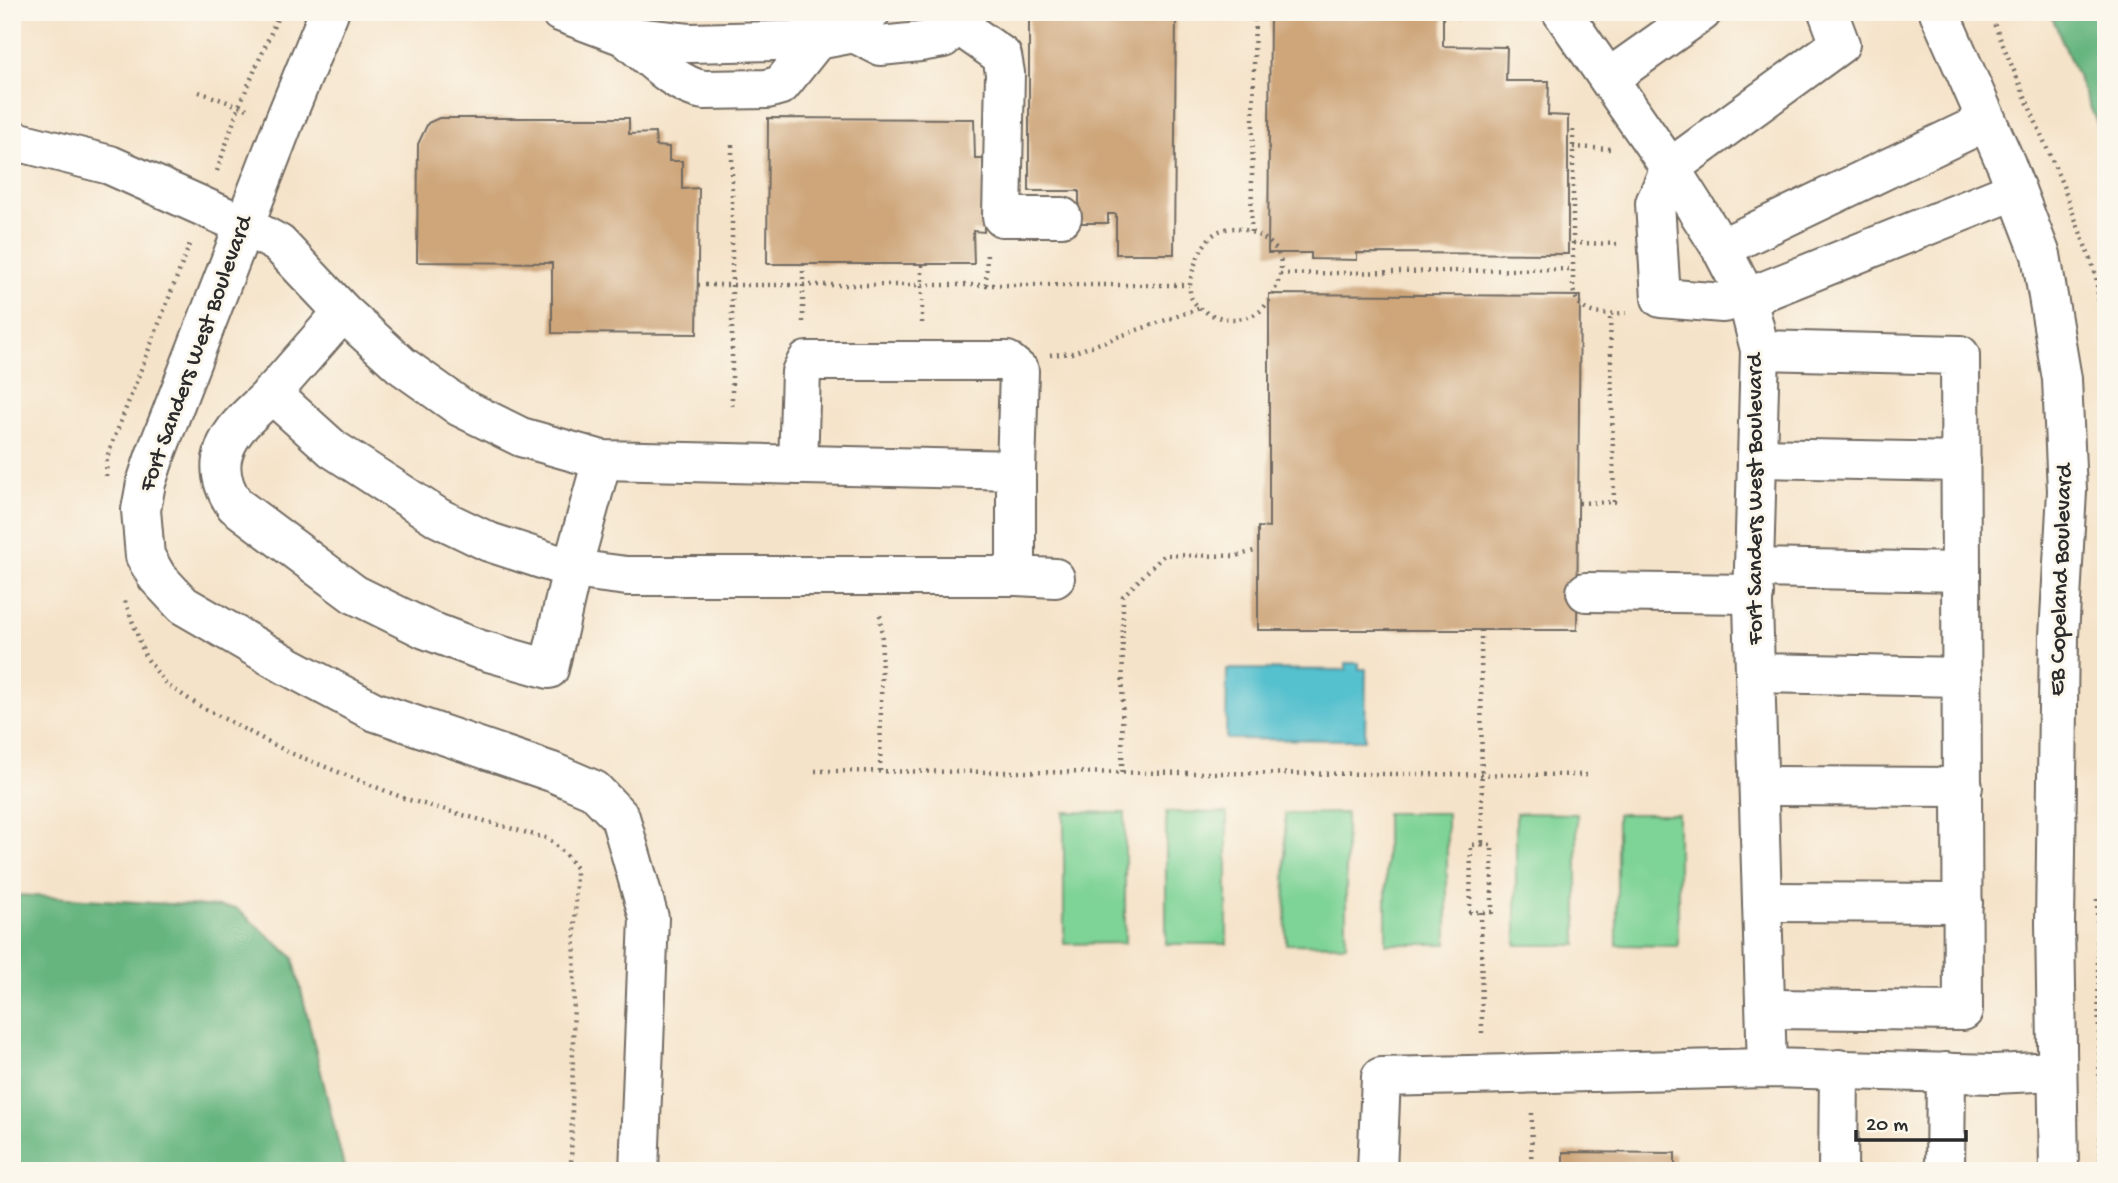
<svg xmlns="http://www.w3.org/2000/svg" width="2118" height="1183" viewBox="0 0 2118 1183" font-family="'Gochi Hand',sans-serif">
  <style>
    .green { fill: #7ed396; stroke: #547f60; stroke-width: 2 }
    .forest { fill: #66b57f; stroke: #487055; stroke-width: 2 }
    .water { fill: #54c0ce; stroke: #40767c; stroke-width: 2 }
    .building { fill: #cea67a }
    .lines { fill: none; stroke-linecap: round; stroke-linejoin: round }
    .minor-casing { stroke: #726b62; stroke-width: 42 }
    .path { stroke: #726b62; stroke-width: 4.5; stroke-dasharray: 2 5; stroke-linecap: butt }
    .minor { stroke: #fff; stroke-width: 38 }
    .labels { text-anchor: middle; dominant-baseline: central; stroke-width: 6; stroke-linejoin: round; paint-order: stroke }
    .street-label { font-size: 24px; fill: #2b2b2b; stroke: #fbf7ec }
  </style>
  <rect width="100%" height="100%" fill="#fbf7ec"/>
  <filter id="ink" filterUnits="userSpaceOnUse"><feTurbulence type="fractalNoise" baseFrequency=".0143" numOctaves="2"/><feDisplacementMap in="SourceGraphic" scale="14" xChannelSelector="R" yChannelSelector="G"/><feConvolveMatrix kernelMatrix="1 2 1 2 8 2 1 2 1" color-interpolation-filters="sRGB"/></filter>
  <filter id="wash" filterUnits="userSpaceOnUse"><feTurbulence type="fractalNoise" baseFrequency=".00686" numOctaves="4" result="noise"/><feDisplacementMap in="SourceGraphic" scale="28" xChannelSelector="R" yChannelSelector="G"/><feGaussianBlur stdDeviation="1.57" result="paint"/><feColorMatrix in="noise" values="0 0 0 0 0 0 0 0 0 0 0 0 0 0 0 0 0 1.4 0 .05"/><feComposite in="paint" operator="in"/></filter>
  <g filter="url(#wash)">
    <rect width="100%" height="100%" fill="#f5e3c9"/>
    <g class="green">
      <path d="M1064,812L1125,813V943L1064,944Z"/>
      <path d="M1166,812L1227,813V944H1166Z"/>
      <path d="M1346,813V945L1286,944L1285,814Z"/>
      <rect x="1386" y="813" width="61" height="131"/>
      <path d="M1516,813L1577,814V945H1516Z"/>
      <path d="M1617,814H1678V946L1617,945Z"/>
    </g>
    <g class="forest">
      <path d="M2050,12H2106V146L2100,130Z"/>
      <path d="M12,892L18,895L236,908L293,957L345,1171H12Z"/>
    </g>
    <path class="water" d="M1346,663H1359V669H1366L1365,740L1226,739L1227,669L1346,670Z"/>
    <g id="blocks">
      <g class="building">
        <path d="M1029,12H1176L1174,254H1116V214H1108V223H1078L1071,207L1079,204V191H1029Z"/>
        <path d="M1270,12H1463V17L1443,16V46L1507,47L1506,81H1549L1548,115L1568,116V254L1357,253V260L1311,259V253H1268Z"/>
        <path d="M439,118H629V134L655,133L656,146L669,147V161H682V189L699,188L697,334L552,333V263L417,262L418,144L428,123Z"/>
        <path d="M768,118L974,119L975,159H983L984,232L973,231L974,264H767Z"/>
        <path d="M1269,294L1580,296L1577,630H1258V527L1269,528Z"/>
        <path d="M1563,1152L1675,1153V1171H1563Z"/>
      </g>
    </g>
  </g>
  <g filter="url(#ink)">
    <use href="#blocks" fill-opacity="0" stroke="#726b62" stroke-width="2"/>
    <g class="lines">
      <defs>
        <g id="minor">
          <path d="M329,12L284,122L155,456L146,483L141,510L145,556L157,577L183,605L288,666L373,711L552,772L594,790L620,817L649,918L639,1171"/>
          <path d="M560,12L624,36L689,43L817,40L854,33L871,12"/>
          <path d="M1562,12L1670,168L1655,203L1661,298L1723,303L1747,298L1760,350L1753,604L1767,1068"/>
          <path d="M1828,12L1840,44L1670,168L1721,248L1747,298L2016,190"/>
          <path d="M1939,12L2006,164L2041,255L2062,379L2067,491L2059,636L2055,923L2059,1171"/>
          <path d="M958,25L1002,56L1005,73L1002,217H1062"/>
          <path d="M854,33L880,46L920,42L943,38L968,12"/>
          <path d="M624,36C645,53 677,87 704,90L767,89L781,85L817,40"/>
          <path d="M1609,78L1702,12"/>
          <path d="M12,140L110,165L244,225L279,244L343,312L401,365L460,407L521,437L602,460L1016,470"/>
          <path d="M1721,248L1987,121"/>
          <path d="M343,312C320,338 297,365 274,391C255,412 227,429 222,459C219,477 226,492 235,505L354,594L425,629L478,649L549,669L572,569L602,460"/>
          <path d="M1760,350L1960,355L1963,1011L1766,1009"/>
          <path d="M271,393L333,449L439,518L489,542L572,569L627,576H1016L1055,578"/>
          <path d="M1757,458L1961,462"/>
          <path d="M798,465L801,372L807,361H1007L1019,371L1016,470V576"/>
          <path d="M1754,568L1961,572"/>
          <path d="M1586,592L1754,594"/>
          <path d="M1755,673L1962,677"/>
          <path d="M1759,786L1963,787"/>
          <path d="M1762,902L1963,903"/>
          <path d="M1377,1171L1381,1077L1767,1068L1994,1074L2057,1071"/>
          <path d="M1838,1171L1839,1069"/>
          <path d="M1945,1171L1946,1072"/>
        </g>
      </defs>
      <use href="#minor" class="minor-casing"/>
      <g class="path">
        <path d="M1989,12L2063,186L2096,275L2105,364V411"/>
        <path d="M199,92L250,110"/>
        <path d="M1573,130V289C1579,318 1602,314 1626,313"/>
        <path d="M732,145V410"/>
        <path d="M1573,147L1611,149"/>
        <path d="M217,171L239,106L280,12"/>
        <path d="M1238,228C1271,236 1292,254 1275,289C1272,296 1267,305 1260,311C1242,325 1204,320 1192,299C1184,284 1200,245 1213,235C1220,229 1229,228 1238,228Z"/>
        <path d="M1251,232L1255,12"/>
        <path d="M1573,243L1621,244"/>
        <path d="M803,264V326"/>
        <path d="M1280,274L1573,269"/>
        <path d="M698,285H1189"/>
        <path d="M986,285L987,251"/>
        <path d="M922,323V264"/>
        <path d="M1050,355L1072,353L1200,308"/>
        <path d="M106,476L107,457L191,241"/>
        <path d="M1579,503L1614,502L1610,313"/>
        <path d="M125,601L145,656L166,684L198,705L288,752L406,799L549,839L565,854L576,868L571,1171"/>
        <path d="M1481,630L1482,844"/>
        <path d="M815,771L1591,775"/>
        <path d="M880,771L882,639L880,614"/>
        <path d="M1122,772L1123,596L1164,555L1236,556L1258,550"/>
        <path d="M1482,844L1492,845V912H1470L1471,845Z"/>
        <path d="M2097,899L2101,1171"/>
        <path d="M1481,912L1482,1037"/>
        <path d="M1531,1171L1532,1112"/>
      </g>
      <use href="#minor" class="minor"/>
    </g>
  </g>
  <g class="labels">
    <g class="street-label">
      <text transform="translate(197 354) rotate(-70)">Fort Sanders West Boulevard</text>
      <text transform="translate(1756 499) rotate(-90)">Fort Sanders West Boulevard</text>
      <text transform="translate(2062 580) rotate(-88)">EB Copeland Boulevard</text>
    </g>
  </g>
  <rect width="2118" height="1183" fill="none" stroke="#fbf7ec" stroke-width="42"/>
  <path d="M1856 1130v10h110v-10" fill="none" stroke="#2b2b2b" stroke-width="3.5"/>
  <text x="1866" y="1130" font-size="21" fill="#2b2b2b" stroke="#fbf7ec" stroke-width="5" paint-order="stroke">20 m</text>
</svg>
